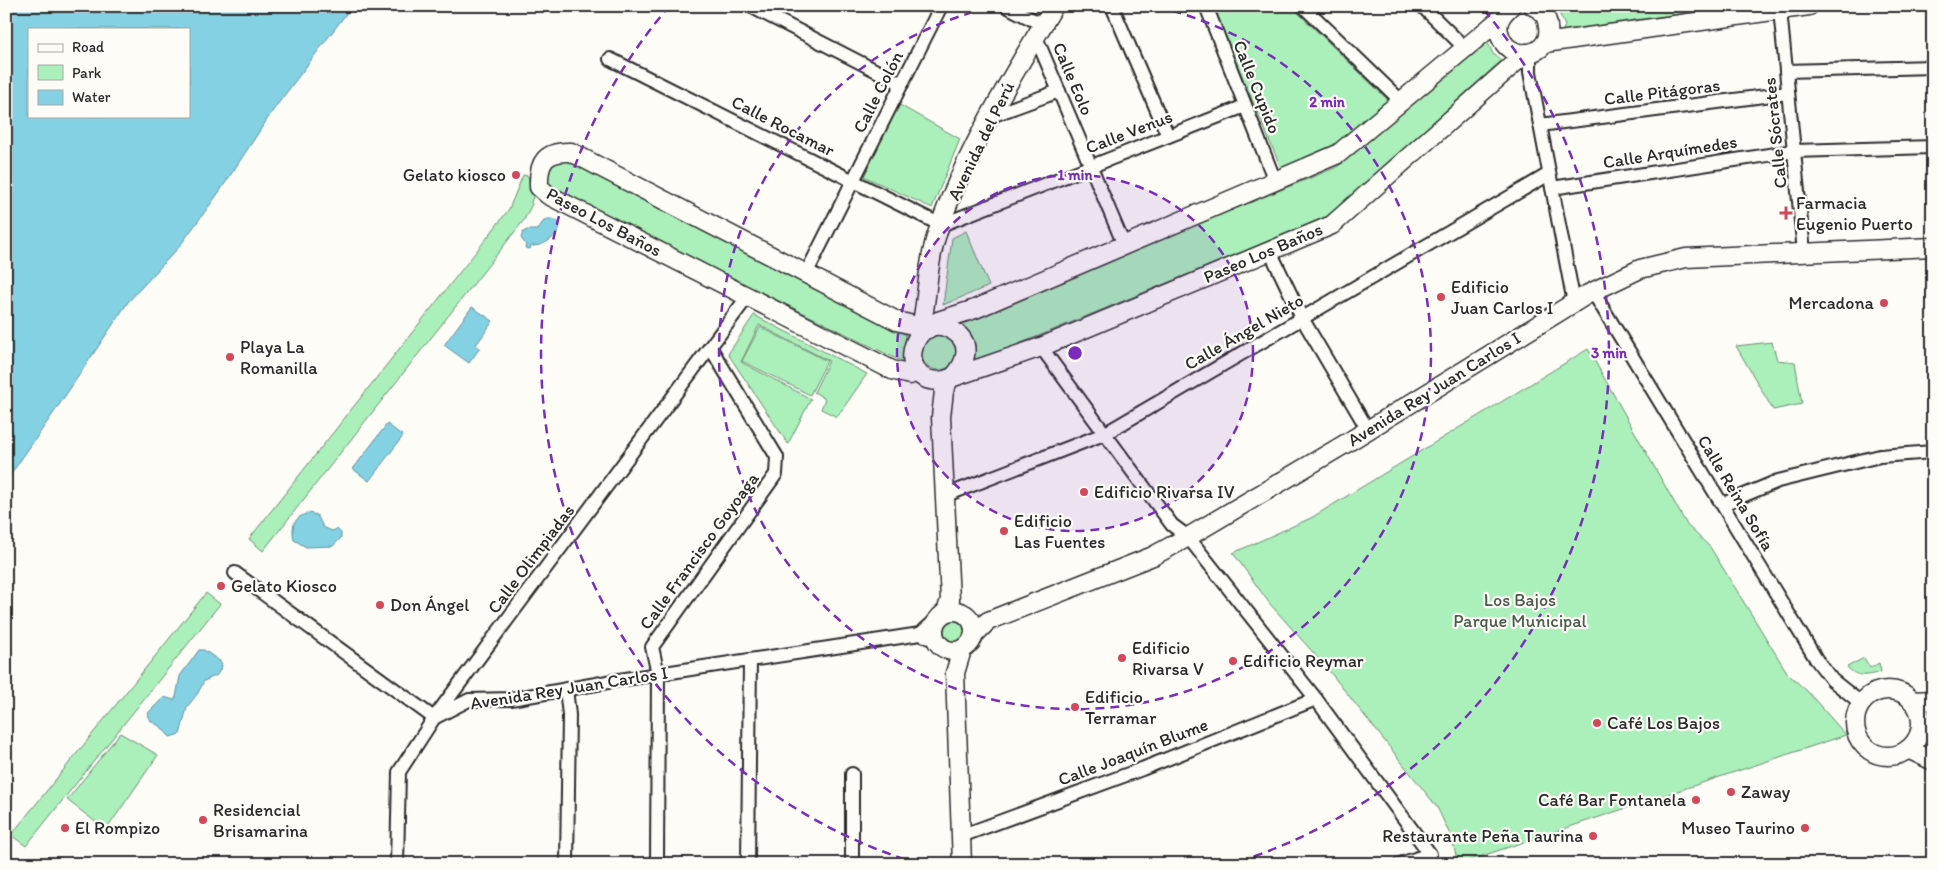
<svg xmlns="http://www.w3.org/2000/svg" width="1939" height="870" viewBox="0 0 1939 870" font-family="Itim,sans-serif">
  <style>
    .green { fill: #abefba; stroke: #6b8d72 }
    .water { fill: #84d1e3; stroke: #608f99; fill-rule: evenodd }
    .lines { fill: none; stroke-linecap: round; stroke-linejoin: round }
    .street-casing { stroke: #2b2b2b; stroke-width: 16 }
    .secondary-casing { stroke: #2b2b2b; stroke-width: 21 }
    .street { stroke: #fdfcf7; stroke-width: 12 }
    .secondary { stroke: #fdfcf7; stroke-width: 18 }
    .ring { fill: none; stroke: #7b2cbf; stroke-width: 2.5; stroke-dasharray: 9 6 }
    .poi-dot { fill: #d1495b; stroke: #fdfcf7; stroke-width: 2 }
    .labels { text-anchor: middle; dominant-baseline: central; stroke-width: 4.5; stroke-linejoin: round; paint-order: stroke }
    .street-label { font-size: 18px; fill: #2b2b2b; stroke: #fdfcf7 }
    .poi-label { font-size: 18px; fill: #2b2b2b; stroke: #fdfcf7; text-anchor: start }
    .park-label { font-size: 18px; fill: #4b5c4f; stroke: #fdfcf7 }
    .centre { fill: #7b2cbf; stroke: #fdfcf7; stroke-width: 2.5 }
    .ring-label { font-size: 15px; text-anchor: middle; font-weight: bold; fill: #7b2cbf; stroke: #fdfcf7; stroke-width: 4.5; stroke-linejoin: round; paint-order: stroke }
  </style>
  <rect width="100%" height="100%" fill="#fdfcf7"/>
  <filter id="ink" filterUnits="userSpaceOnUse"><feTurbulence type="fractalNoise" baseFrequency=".02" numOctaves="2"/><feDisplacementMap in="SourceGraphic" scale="10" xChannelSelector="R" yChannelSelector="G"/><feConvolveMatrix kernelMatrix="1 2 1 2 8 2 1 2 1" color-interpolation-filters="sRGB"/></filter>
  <g filter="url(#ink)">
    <g class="green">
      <path d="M1212,6H1291L1389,101L1329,152L1282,170Z"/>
      <path d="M1554,6H1760L1560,35L1565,26L1557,8Z"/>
      <path d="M1487,41L1493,54L1502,60L1329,216L973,363L976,342L958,322L1337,167Z"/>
      <path d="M896,103L960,139L932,208L861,175Z"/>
      <path d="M559,160L570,161L906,335L903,362L551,189L545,177L550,166Z"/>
      <path d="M523,175L528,176L533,197L531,202L532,204L524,220L263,551L249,539L490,234L509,209Z"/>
      <path d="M966,231L989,286L943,305L952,238Z"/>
      <path d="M754,315L867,374L837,417L821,409L825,399L814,392L829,361L759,325L741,362L811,399L788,444L728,354Z"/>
      <path d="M760,327L827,361L810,395L742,361Z"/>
      <circle cx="939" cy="352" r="18"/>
      <path d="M1772,342L1777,360L1795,362L1802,404L1773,410L1736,346Z"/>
      <path d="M1588,349L1687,525L1710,547L1788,674L1807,691L1846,735L1458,864L1452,839L1437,807L1326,667L1270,604L1233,553L1311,518Z"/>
      <path d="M206,593L220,604L26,846L11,835Z"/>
      <circle cx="955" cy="631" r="11"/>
      <path d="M1864,658L1870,668L1879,663L1881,672C1868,676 1857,678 1847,667Z"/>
      <path d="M120,733L158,755L106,830L67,800Z"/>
    </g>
    <g class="water">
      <path d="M6,6H352L274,109L220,191L179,247L128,302L55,411L6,481ZM29,29H189V116H29Z"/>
      <path d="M547,219C574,218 553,247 531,246L530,249L525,248L526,245L521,238L523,232L527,230H537L543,222Z"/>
      <path d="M472,307L493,321L476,345L480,348L469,363L444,345Z"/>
      <path d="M387,424L403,436L369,481L353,469Z"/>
      <path d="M309,513L317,515L323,527L332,531L337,529L341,533V538L333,546L306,547L294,540C291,525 294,517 309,513Z"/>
      <path d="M199,650H204L221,662L222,666L217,675L204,681L198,693L187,707L181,731L180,734L170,737L161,727L151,721L148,715L149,712L164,697L174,700L176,697L180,676Z"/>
    </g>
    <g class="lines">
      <defs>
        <g id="street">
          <path d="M750,6L902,84"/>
          <path d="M1006,6L1043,25"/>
          <path d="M1112,6L1168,136"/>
          <path d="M1206,6L1275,181"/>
          <path d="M1303,6L1401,101"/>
          <path d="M1422,6L1465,48"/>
          <path d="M1780,10L1804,252"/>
          <path d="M1036,37L1124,245"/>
          <path d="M1530,53V72L1574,303"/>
          <path d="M610,59L941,225L1245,106"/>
          <path d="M1786,71L1933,67"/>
          <path d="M991,116L1059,91"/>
          <path d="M1540,125L1788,93"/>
          <path d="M1552,188L1794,151L1933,147"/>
          <path d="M1270,251L1302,318L1368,430"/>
          <path d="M806,274L941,6"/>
          <path d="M1593,292L1816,659L1832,680L1861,703"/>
          <path d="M1041,347L1172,525L1188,537L1316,699L1430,854L1400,864"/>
          <path d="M944,496L1104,434L1549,174"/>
          <path d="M1723,504L1778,481L1880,456L1933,452"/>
          <path d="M235,573L434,718L469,700L511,699L619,680L920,634L937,641"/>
          <path d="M920,634L936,620"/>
          <path d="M566,689L569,715L567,864"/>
          <path d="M852,774V864"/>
          <path d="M961,836L1142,769L1316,699"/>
          <path d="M397,864L399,772L434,718L748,296"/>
          <path d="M657,864L658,674L652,647L776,474L777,457L710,347"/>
          <path d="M748,864L750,660"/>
        </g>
        <g id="secondary">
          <path d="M1511,6C1503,13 1496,21 1499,32C1506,65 1553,57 1548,27C1547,16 1543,11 1533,6"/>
          <path d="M1545,43L1809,6"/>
          <path d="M931,327L938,321L975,309L1338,154L1499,20"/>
          <path d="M919,335C928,304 926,269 936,237C963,155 1010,80 1054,6"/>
          <path d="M917,371L910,375L892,370L548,195L539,187C538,162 545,151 571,152L897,321L928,329"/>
          <path d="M954,376C966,363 972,344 955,332C912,302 890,389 945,380L1041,347L1332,225L1526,53"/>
          <circle cx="954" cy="631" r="20"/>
          <path d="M946,612L950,600L941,417L944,391L949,379"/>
          <path d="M974,635L988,621L1153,556L1188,537L1350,441L1588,294L1640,269L1686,258L1933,247"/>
          <path d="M962,650L955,673L962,864"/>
          <circle cx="1888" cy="723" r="33"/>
          <path d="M1912,701L1933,700"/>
          <path d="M1908,749L1933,761"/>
        </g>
      </defs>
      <use href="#street" class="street-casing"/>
      <use href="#secondary" class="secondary-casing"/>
      <use href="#street" class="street"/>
      <use href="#secondary" class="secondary"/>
    </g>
  </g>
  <circle cx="1075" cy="353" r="178" fill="#7b2cbf" fill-opacity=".12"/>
  <g class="ring">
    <circle cx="1075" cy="353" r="178"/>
    <path d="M1158 7A356 356 0 1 1 992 7"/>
    <path d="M919 864A534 534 0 0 1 666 10M1484 10A534 534 0 0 1 1231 864"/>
  </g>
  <g class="poi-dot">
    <circle cx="516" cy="175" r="5"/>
    <path d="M1783.5 205.5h5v5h5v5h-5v5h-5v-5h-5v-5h5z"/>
    <circle cx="1441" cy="297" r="5"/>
    <circle cx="1884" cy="303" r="5"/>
    <circle cx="230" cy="357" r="5"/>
    <circle cx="1084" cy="492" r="5"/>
    <circle cx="1004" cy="531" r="5"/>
    <circle cx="221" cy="586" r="5"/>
    <circle cx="380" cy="605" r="5"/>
    <circle cx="1122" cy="658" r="5"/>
    <circle cx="1233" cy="661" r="5"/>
    <circle cx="1075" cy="707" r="5"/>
    <circle cx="1597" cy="723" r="5"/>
    <circle cx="1731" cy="792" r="5"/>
    <circle cx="1696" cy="800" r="5"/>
    <circle cx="203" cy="820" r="5"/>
    <circle cx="65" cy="828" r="5"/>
    <circle cx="1805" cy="828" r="5"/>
    <circle cx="1593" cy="836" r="5"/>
  </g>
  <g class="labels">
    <g class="street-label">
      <text transform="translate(1073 79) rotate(67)">Calle Eolo</text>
      <text transform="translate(1257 87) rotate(68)">Calle Cupido</text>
      <text transform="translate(878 92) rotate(-63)">Calle Colón</text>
      <text transform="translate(1662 92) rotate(-7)">Calle Pitágoras</text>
      <text transform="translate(783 126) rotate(27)">Calle Rocamar</text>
      <text transform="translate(1129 132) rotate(-21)">Calle Venus</text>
      <text transform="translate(1775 133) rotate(-96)">Calle Sócrates</text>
      <text transform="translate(981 141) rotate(-64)">Avenida del Perú</text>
      <text transform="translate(1670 152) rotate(-9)">Calle Arquímedes</text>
      <text transform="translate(604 222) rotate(28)">Paseo Los Baños</text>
      <text transform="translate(1263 253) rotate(-23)">Paseo Los Baños</text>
      <text transform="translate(1244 332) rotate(-30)">Calle Ángel Nieto</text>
      <text transform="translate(1434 389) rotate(-32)">Avenida Rey Juan Carlos I</text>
      <text transform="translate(1736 493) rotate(59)">Calle Reina Sofía</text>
      <text transform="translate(699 551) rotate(-54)">Calle Francisco Goyoaga</text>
      <text transform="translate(531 559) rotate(-53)">Calle Olimpiadas</text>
      <text transform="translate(569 688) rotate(-9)">Avenida Rey Juan Carlos I</text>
      <text transform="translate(1133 752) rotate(-21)">Calle Joaquín Blume</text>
    </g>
    <g class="poi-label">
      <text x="506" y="175" text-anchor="end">Gelato kiosco</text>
      <text x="1796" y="203">Farmacia<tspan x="1796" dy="21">Eugenio Puerto</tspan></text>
      <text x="1451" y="287">Edificio<tspan x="1451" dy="21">Juan Carlos I</tspan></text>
      <text x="1874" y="303" text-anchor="end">Mercadona</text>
      <text x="240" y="347">Playa La<tspan x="240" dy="21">Romanilla</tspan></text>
      <text x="1094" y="492">Edificio Rivarsa IV</text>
      <text x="1014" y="521">Edificio<tspan x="1014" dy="21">Las Fuentes</tspan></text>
      <text x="231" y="586">Gelato Kiosco</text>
      <text x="390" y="605">Don Ángel</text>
      <text x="1132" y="648">Edificio<tspan x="1132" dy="21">Rivarsa V</tspan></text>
      <text x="1243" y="661">Edificio Reymar</text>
      <text x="1085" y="697">Edificio<tspan x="1085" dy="21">Terramar</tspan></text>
      <text x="1607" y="723">Café Los Bajos</text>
      <text x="1741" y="792">Zaway</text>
      <text x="1686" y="800" text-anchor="end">Café Bar Fontanela</text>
      <text x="213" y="810">Residencial<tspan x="213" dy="21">Brisamarina</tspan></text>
      <text x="75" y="828">El Rompizo</text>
      <text x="1795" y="828" text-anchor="end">Museo Taurino</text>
      <text x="1583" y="836" text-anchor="end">Restaurante Peña Taurina</text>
    </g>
    <g class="park-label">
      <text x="1520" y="600">Los Bajos<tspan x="1520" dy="21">Parque Municipal</tspan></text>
    </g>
  </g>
  <circle cx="1075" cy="353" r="8" class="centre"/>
  <g class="ring-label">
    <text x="1327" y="107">2 min</text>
    <text x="1075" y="180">1 min</text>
    <text x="1609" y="358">3 min</text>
  </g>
  <rect width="1939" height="870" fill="none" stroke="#fdfcf7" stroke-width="25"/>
  <rect x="12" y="12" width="1914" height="845" fill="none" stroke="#2b2b2b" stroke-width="2" filter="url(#ink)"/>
  <rect x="28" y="28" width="162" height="90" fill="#fdfcf7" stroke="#a9a8a5"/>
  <rect x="38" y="44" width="25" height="8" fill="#fdfcf7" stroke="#a9a8a5"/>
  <text x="72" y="52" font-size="15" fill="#2b2b2b">Road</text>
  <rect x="38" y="65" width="25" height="15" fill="#abefba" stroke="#a9a8a5"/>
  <text x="72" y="78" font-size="15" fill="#2b2b2b">Park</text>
  <rect x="38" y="90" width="25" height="15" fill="#84d1e3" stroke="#a9a8a5"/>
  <text x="72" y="102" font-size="15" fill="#2b2b2b">Water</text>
</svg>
